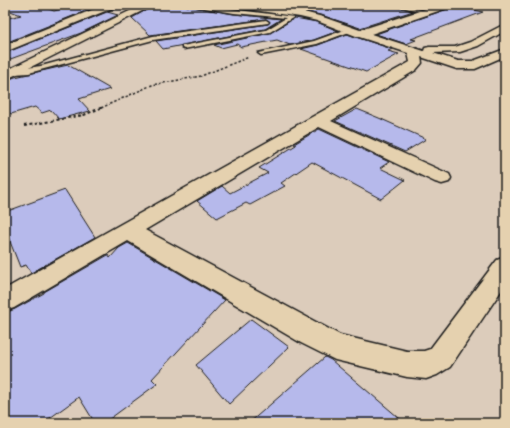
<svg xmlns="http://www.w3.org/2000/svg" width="510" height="428" viewBox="0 0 510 428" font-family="'Gochi Hand',sans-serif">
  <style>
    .building { fill: #b6b9eb; stroke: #1c1c1c }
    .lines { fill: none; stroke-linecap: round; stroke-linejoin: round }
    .lane-casing { stroke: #1c1c1c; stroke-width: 3 }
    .street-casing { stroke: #1c1c1c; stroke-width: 3 }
    .secondary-casing { stroke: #1c1c1c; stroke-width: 3 }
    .path-far1 { stroke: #1c1c1c; stroke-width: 1.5; stroke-dasharray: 2.5 2; stroke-linecap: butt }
    .path { stroke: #1c1c1c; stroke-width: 2; stroke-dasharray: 3 2.5; stroke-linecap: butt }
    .lane { fill: #e5d1af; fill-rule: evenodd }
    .street { fill: #e5d1af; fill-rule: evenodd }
    .secondary { fill: #e5d1af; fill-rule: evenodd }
  </style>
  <rect width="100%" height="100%" fill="#dcccbb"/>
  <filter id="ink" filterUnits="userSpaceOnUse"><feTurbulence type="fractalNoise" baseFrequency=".025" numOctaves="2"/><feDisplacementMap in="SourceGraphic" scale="8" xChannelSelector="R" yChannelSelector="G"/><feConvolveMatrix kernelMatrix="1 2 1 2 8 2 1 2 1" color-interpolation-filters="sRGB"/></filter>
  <g filter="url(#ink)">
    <g class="building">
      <path d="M5,5H39L54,11L76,5L93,8L5,43V19L21,15L5,9Z"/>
      <path d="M155,5H186L187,6L234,14L281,19L265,29L163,49L156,41L268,24L270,22L266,19L150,35L132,18Z"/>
      <path d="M269,5H392L413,11L360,28L324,16L300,10Z"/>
      <path d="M452,5L483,12L411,39L416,40L406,44L376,34L450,8Z"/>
      <path d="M107,12L118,15L81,33L5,61V53Z"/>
      <path d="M295,18L317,22L338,31L314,40L290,45L277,40L241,47L237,44L221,48L214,45L270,33Z"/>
      <path d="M347,34L392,49L388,51L399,54L366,72L301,49L318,45Z"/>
      <path d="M68,65L110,89L79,99L90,111L59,119L51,110L42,113L35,107L11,114L5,108V81L15,77Z"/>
      <path d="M357,109L379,118L426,139L405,152L335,121Z"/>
      <path d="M319,129L389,162L380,168L405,180L381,199L312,162L281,183L285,186L250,205L246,203L217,218L197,201L222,186L230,193L268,173L259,168L296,145L294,144Z"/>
      <path d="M65,190L95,237L31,273L26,265L20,267L5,229V212Z"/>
      <path d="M128,243L225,300L152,379L157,384L104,423H95L79,397L43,423H5V313L15,309L44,293V292L108,255L110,258L119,248Z"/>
      <path d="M251,319L289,347L229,404L196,365Z"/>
      <path d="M325,357L331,360L405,423H249Z"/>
    </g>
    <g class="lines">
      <defs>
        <g id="lane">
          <path d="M187,5H198L294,17L270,32L184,49L182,48V46L266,30L286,18L234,13Z"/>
          <path d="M393,5H401L429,12L427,13Z"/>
          <path d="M266,20L269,22L268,23L153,40L29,73L14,74L11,72C15,69 37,67 45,65L153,36Z"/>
          <path d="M350,28L352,29V31L317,44L261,55L258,53L314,41Z"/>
        </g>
        <g id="street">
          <path d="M104,5H116L115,7L5,52V45Z"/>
          <path d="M131,5H147L149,7L144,10L132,7Z"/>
          <path d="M237,5H259L300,11L323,17L360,30L438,5H451L450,7L371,34L424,51L425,48L429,47H455L470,42L505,24V31L478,46L460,52L433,53L458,61H473L505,49V56L475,69H457L421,57L422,63L416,70L331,121L449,174L451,178L449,182L442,184L435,182L319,127L145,230L340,335L407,351H424L430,349L497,260L505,257V285L450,367L437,375L426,379L407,377L335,360L301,343L128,241L14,308L5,311V289L410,62L408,53L356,36L317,21L300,17L241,8Z"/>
        </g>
        <path id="secondary" d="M142,5H154L5,80V71Z"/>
      </defs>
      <use href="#lane" class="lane-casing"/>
      <use href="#street" class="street-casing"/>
      <use href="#secondary" class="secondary-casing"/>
      <path class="path-far1" d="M101,108L152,85L201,76L249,57"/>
      <path class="path" d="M24,126L84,115L103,107"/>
      <use href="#lane" class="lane"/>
      <use href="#street" class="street"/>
      <use href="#secondary" class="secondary"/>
    </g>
  </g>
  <rect width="510" height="428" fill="none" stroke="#e5d1af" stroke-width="20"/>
  <rect x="10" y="10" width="490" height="408" fill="none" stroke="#1c1c1c" stroke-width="1.5" filter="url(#ink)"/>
</svg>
